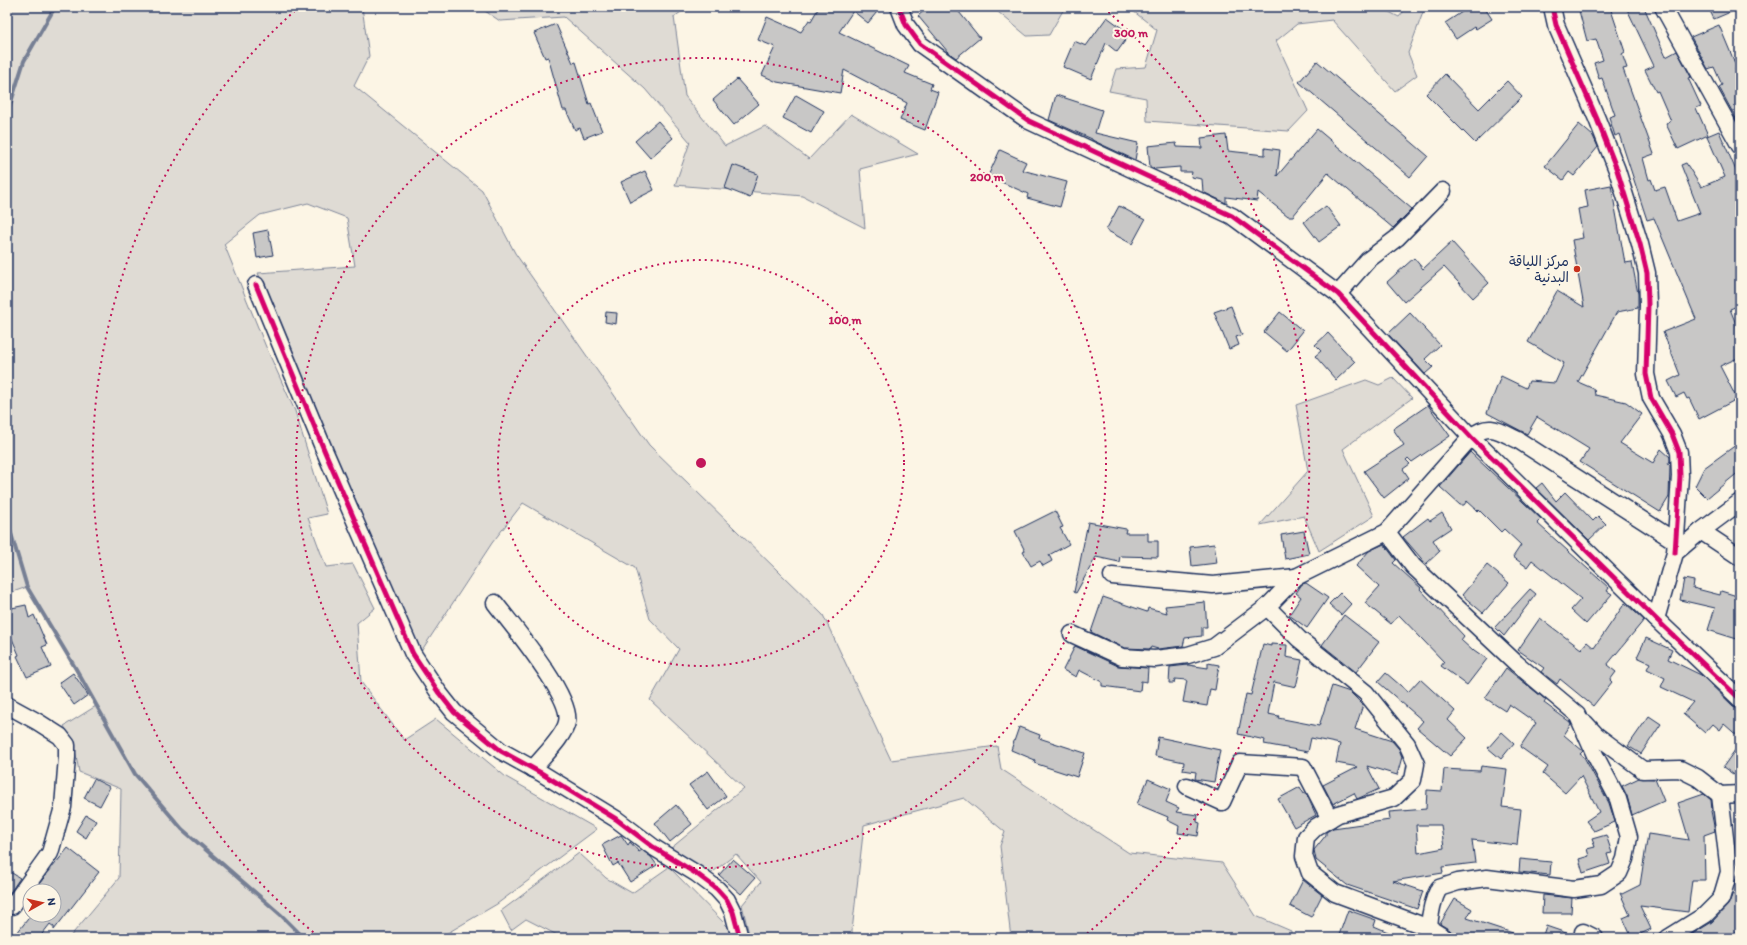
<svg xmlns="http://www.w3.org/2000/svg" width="1747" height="945" viewBox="0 0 1747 945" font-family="Itim,'Playpen Sans Arabic',sans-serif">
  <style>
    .green { fill: #dfdbd4; stroke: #7d8599 }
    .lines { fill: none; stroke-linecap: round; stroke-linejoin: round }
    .stream { stroke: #767f94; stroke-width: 4 }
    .building { fill: #c8c7c6; stroke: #1b2f5e; fill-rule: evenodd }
    .street-casing { stroke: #1b2f5e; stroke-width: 19 }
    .street { stroke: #fcf5e5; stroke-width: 16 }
    .cycleway-casing { stroke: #fcf5e5; stroke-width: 8 }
    .cycleway { stroke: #d6006c; stroke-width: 5 }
    .ring { fill: none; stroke: #c2185b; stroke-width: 2; stroke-dasharray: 2 4 }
    .poi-dot { fill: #c8321e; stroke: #fcf5e5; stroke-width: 1.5 }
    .labels { text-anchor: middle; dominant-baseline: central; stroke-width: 4; stroke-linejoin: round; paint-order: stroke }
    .poi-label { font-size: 14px; fill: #1b2f5e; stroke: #fcf5e5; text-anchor: end }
    .centre { fill: #c2185b; stroke: #fcf5e5; stroke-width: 2 }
    .ring-label { font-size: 12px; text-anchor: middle; font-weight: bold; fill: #c2185b; stroke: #fcf5e5; stroke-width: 4; stroke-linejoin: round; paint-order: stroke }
  </style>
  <rect width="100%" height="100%" fill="#fcf5e5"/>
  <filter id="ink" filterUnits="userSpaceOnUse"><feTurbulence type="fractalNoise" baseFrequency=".025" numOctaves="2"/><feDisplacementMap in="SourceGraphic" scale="8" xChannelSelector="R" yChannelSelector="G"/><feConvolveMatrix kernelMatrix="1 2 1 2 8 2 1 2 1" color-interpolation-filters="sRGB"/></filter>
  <g filter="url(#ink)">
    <g class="green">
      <path d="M7,7H362L369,56L354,86L482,190L515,253L649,445L823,615L891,760L997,746L1001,769L1129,853L1222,863L1256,916L1291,931V938H1112L1109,933L1098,938H1011L1000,846L1005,832L964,798L864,825L852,931L853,938H750L742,905L761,882L736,854L709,875L670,849L744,788L650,700L679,649L650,619L635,568L523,503L492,543L420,653L341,472L258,273L355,266L347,218L308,203L260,215L224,244L266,347L295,411L327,514L308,518L326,567L353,564L375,608L357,623L361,682L404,740L436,719L506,777L597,829L497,904L439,938H69L119,878L121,789L79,772L74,744L64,726L96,706L27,587L7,594Z"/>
      <path d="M479,7H643L646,9L647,7H688L674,17L685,96L725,146L765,126L809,159L851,114L918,154L860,169L865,228L803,196L675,185L690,142L645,89L564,17L500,21Z"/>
      <path d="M992,7H1065L1049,35L1027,36Z"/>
      <path d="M1128,7H1379L1399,17L1407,7H1425L1408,53L1417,75L1395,91L1332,20L1297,24L1276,41L1308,111L1289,131L1147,121L1146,98L1109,91L1116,69L1146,67L1157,30Z"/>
      <path d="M1393,378L1412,398L1343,449L1374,516L1319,551L1304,516L1260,525L1308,471L1296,405L1366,380L1379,385Z"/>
      <path d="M579,853L606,878L632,893L669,867L731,930L733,938H563L526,919L511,930L501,911Z"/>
    </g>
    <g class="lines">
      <g class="stream">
        <path d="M7,115L24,61L55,7"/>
        <path d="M7,520L27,587L76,669L135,774L182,829L281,915L304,938"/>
      </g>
    </g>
    <g class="building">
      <path d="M819,7H881L868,23L853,11L839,32L909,66L905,73L932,84L930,89L938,92L925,130L900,120L907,103L844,70L840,93L777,82L762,75L775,47L758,40L767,17L801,32L809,20L811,21Z"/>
      <path d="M928,7H955L980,38L956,58L948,52L918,16Z"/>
      <path d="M1459,7H1484L1492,19L1476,29L1474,27L1456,39L1445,23L1462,12Z"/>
      <path d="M1578,7H1610L1625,52L1622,54L1627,68L1623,69L1654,154L1643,158L1649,180L1651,179L1655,190L1665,187L1677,221L1700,213L1681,165L1686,163L1701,187L1725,177L1707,136L1719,131L1740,180V305L1730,309L1740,334V357L1720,366L1737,399L1699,419L1689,398L1687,399L1684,393L1676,397L1668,381L1680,375L1663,332L1696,319L1654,218L1647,220L1619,134L1615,136L1609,117L1615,115L1602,78L1599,79L1594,63L1603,60L1596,39L1587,41Z"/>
      <path d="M1626,7H1644L1666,57L1677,51L1691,77L1688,78L1701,106L1696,108L1708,135L1678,149L1666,124L1671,121L1658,91L1656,92L1645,70L1654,66Z"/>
      <path d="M1708,7H1740V8L1714,19Z"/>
      <path d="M1107,17L1130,34L1117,52L1106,43L1091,79L1063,67L1074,41L1086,46Z"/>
      <path d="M556,24L573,63L576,62L589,104L591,103L602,131L584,138L580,128L575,130L566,110H563L548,57L545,58L534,33Z"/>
      <path d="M1719,25L1737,68L1735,69L1740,79V126L1719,87L1722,85L1714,67L1708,69L1691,37Z"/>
      <path d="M1317,61L1428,156L1410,177L1299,82Z"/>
      <path d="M1445,74L1479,109L1507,81L1522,97L1475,143L1426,94Z"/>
      <path d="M737,79L759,104L734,125L713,100Z"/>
      <path d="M796,95L824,111L811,133L783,118Z"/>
      <path d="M1056,95L1102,110L1095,133L1138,143L1135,160L1092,140V139L1049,120Z"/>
      <path d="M658,121L673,138L650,158L635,141Z"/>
      <path d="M1579,124L1593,136L1598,147L1574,176L1569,172L1563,180L1545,166Z"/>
      <path d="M1317,129L1412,209L1393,228L1328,173L1293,216H1288L1258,192L1257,201L1226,197V203L1203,192L1202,179L1191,177L1192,172H1180V167L1155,169L1150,167L1148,146L1176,143L1177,147L1202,148L1201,138L1226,135L1228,151L1265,155V148L1280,150L1277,176Z"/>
      <path d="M1000,150L1026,162L1022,170L1067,182L1060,207L1027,198L1028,194L988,176Z"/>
      <path d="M733,165L758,174L750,198L725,188Z"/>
      <path d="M645,171L654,190L630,202L621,182Z"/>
      <path d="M1611,185L1625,263L1632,262L1638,294V308L1617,312L1578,382L1594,389L1595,395L1626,402L1642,414L1620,443L1653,463L1661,449L1670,457V461L1668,464L1670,465L1669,497L1660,512L1580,462L1589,449L1537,417L1527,434L1487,413L1501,376L1526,388L1529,381L1555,383L1564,363L1528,342L1557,291L1584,307L1572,240L1583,238L1578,209L1588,207L1585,190Z"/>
      <path d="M1119,206L1145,220L1132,244L1106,230Z"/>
      <path d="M1326,206L1341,226L1319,242L1304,222Z"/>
      <path d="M268,230L273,255L257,258L253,233Z"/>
      <path d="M1452,242L1489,283L1473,298L1444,267L1404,302L1387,282L1414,258L1423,269Z"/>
      <path d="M1231,306L1242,335L1236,337L1239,345L1229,349L1214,312Z"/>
      <path d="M606,312L617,313L616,324L605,322Z"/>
      <path d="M1280,312L1303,331L1287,351L1264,332Z"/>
      <path d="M1410,313L1440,345L1425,359L1433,367L1425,374L1388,334Z"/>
      <path d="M1328,333L1355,362L1336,380L1315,356L1321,351L1315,345Z"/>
      <path d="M1428,405L1450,436L1412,462L1408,458L1406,460L1410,464L1403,469L1409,478L1384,498L1364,471L1404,445L1393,429Z"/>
      <path d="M1740,442V471L1707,498L1695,486L1704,468Z"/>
      <path d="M1470,452L1541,519L1537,523L1609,588L1607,591L1612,594L1586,624L1571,610L1581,599L1532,560L1527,567L1513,557L1521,545L1504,529L1501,532L1479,510L1478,511L1467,501L1464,505H1460L1440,487Z"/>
      <path d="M1542,483L1556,501L1565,492L1593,521L1598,516L1606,524L1589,540L1536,488Z"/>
      <path d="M1055,511L1063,527L1060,528L1069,544L1049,555L1052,561L1043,566L1040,561L1031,566L1023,552L1025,551L1015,531Z"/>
      <path d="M1442,513L1451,528L1433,540L1440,551L1426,564L1403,537L1428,518L1430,521Z"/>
      <path d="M1088,522L1126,529L1125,533H1148V541H1158V557L1120,556L1119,562L1096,557L1076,593L1074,592Z"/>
      <path d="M1304,531L1309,554L1285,559L1281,535Z"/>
      <path d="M1214,544L1217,563L1192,566L1190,547Z"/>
      <path d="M1384,544L1396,560L1393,563L1421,588L1420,589L1464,636L1461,640L1473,651L1474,650L1487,659L1467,685L1441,666L1444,662L1399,615L1391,624L1365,603L1379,587L1356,566L1369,551Z"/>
      <path d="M1487,565L1509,583L1483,613L1462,595Z"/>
      <path d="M1684,579L1694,581L1693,588L1720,595L1721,591L1740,597V640L1708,630L1715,608L1680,600Z"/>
      <path d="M1306,583L1328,598L1307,628L1289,615L1301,597L1296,593L1302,584Z"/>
      <path d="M1530,589L1536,594L1504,636L1495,627Z"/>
      <path d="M1340,593L1351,604L1341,615L1329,604Z"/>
      <path d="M1103,597L1147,612L1148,608L1167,613L1165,606L1205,602L1207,627H1202V636L1185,638L1183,646L1158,649L1151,647L1150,649L1124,648L1091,632Z"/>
      <path d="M1625,603L1644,620L1607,665L1616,672L1610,680L1612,682L1593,706L1560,679L1557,684L1541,672L1544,668L1518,650L1540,618L1581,649L1587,642L1594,648Z"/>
      <path d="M26,605L29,618L34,615L47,645L42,647L51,667L27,677L17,656L19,655L7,627V609Z"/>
      <path d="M1344,615L1379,642L1356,672L1322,645Z"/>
      <path d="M1646,638L1672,650L1668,659L1701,675L1733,706L1740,708V738L1724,724L1720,730L1713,724L1705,733L1683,714L1693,702L1661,687L1665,678L1647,669L1650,663L1637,657Z"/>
      <path d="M1263,644L1271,646V644L1287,645L1286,657L1302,660L1296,687L1274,682L1268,714L1279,716L1278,718L1319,726L1332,686L1350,692L1363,705L1355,729L1392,741L1399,749L1402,757L1397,775L1367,766L1379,789L1357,799L1354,793L1333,804L1323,785L1358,767L1336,763L1340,744L1311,738L1308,752L1264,744L1265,740L1238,734L1246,694L1251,695Z"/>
      <path d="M1075,646L1118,666L1148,668L1147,682L1141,681L1140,691L1102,686V682L1079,670L1076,677L1063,670Z"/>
      <path d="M1208,663L1219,665L1215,690L1210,689L1207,706L1183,702L1187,680L1175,679L1174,683H1169L1170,667L1188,665L1208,668Z"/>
      <path d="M1506,668L1546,700L1544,703L1570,722L1571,724L1564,735L1583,751L1580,754L1584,757L1609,803L1615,822L1594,831L1586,821L1599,812L1581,776L1565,793L1543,774L1548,767L1520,747L1536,723L1509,704L1505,711L1485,698Z"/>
      <path d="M73,673L88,695L74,705L59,683Z"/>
      <path d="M1386,673L1408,692L1420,679L1455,711L1448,720L1467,738L1450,756L1417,728L1423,721L1378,682Z"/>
      <path d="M1649,716L1661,724L1641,754L1628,746Z"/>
      <path d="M1019,727L1040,735L1039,738L1085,753L1077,777L1034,763L1035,760L1011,750Z"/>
      <path d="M1502,732L1514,743L1501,759L1488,748Z"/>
      <path d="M1158,737L1220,750L1214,782L1195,779L1196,772L1183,770L1184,762L1155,756Z"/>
      <path d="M1740,743V779L1723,767Z"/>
      <path d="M1481,766L1507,769L1502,807L1521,809L1517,845L1472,840L1475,863L1442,867L1443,873L1393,881L1423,891L1417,909L1347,885L1316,860L1314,850L1326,835V832L1333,828L1390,820L1389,812L1426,809L1427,790L1442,791L1444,769L1480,771ZM1416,825H1441L1444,848L1418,853Z"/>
      <path d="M708,771L726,796L708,810L689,785Z"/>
      <path d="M1639,778L1655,779L1664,801L1632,815L1627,796L1622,786Z"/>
      <path d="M94,779L110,787L100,806L84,798Z"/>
      <path d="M1148,779L1171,789L1166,802L1179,808L1176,812L1198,815L1197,822L1200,823L1198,836L1178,833L1179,826L1167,820L1168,817L1137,804Z"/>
      <path d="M1300,787L1304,794L1306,793L1316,815L1294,827L1278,799Z"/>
      <path d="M1704,794L1711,800L1712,810L1711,811L1715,831L1704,835L1705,880H1692L1688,912L1640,906L1651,929L1632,938L1623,918L1630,915L1620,893L1622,894L1640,885L1648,834L1689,840L1678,803Z"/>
      <path d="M676,805L692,824L670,842L655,823Z"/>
      <path d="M86,815L96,821L86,838L76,831Z"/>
      <path d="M621,835L628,845L630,842L639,852L642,850L651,857L657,865L630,882L618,863L613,866L602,845Z"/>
      <path d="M1606,835L1612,853L1607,854L1610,864L1583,873L1579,859L1589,856L1587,849L1595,847L1592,839Z"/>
      <path d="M68,848L99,872L54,930V927L50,924L39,938H13L31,915H54V891H48L39,884Z"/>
      <path d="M733,859L755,878L741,894L719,875Z"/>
      <path d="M1520,859L1551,862L1550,875L1519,872Z"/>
      <path d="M7,870L20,878L7,897Z"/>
      <path d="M1303,880L1322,895L1311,917L1290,906Z"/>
      <path d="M1733,893L1740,902V928L1728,938H1686L1712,922L1728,905Z"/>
      <path d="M1543,895L1572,898L1571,913H1542Z"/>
      <path d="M1455,899L1472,909L1467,918L1522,936V938H1454L1450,930L1440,924Z"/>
      <path d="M1348,910L1376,920L1374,926L1402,938H1338Z"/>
      <path d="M1546,926L1575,936V938H1542Z"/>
    </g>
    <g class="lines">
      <defs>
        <g id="street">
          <path d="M899,7L906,25L920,44L1029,121L1232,216L1338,294L1471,437L1656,619L1740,699"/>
          <path d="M1552,7L1556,25L1597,119L1617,170L1640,244L1647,273L1648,305L1646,374L1651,398L1672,434L1679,452L1680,476L1675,553"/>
          <path d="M1663,7L1740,146"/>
          <path d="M256,285L325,452L413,654L439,693L454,712L501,751L541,773L616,819L653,847L697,874L717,889L727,900L733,912L740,938"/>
          <path d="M1338,294L1368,260L1397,238L1443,191"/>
          <path d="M1701,531L1740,557"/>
          <path d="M1387,532L1413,566L1516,663L1577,714L1595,755L1618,799L1629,837L1625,859L1619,873L1601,885L1574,889L1487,878L1458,882L1439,888C1432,901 1430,913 1429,928"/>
          <path d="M1112,576L1213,585L1296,577"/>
          <path d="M495,603C511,624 573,697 567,722C564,737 543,756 533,769"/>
          <path d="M1267,607L1299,639L1366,693L1407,744L1416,764L1413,780L1394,798L1338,814L1316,827L1306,837L1304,856L1310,873L1335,893L1429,928L1445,938"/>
          <path d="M1656,619L1675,553L1701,531L1740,502"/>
          <path d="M1072,634L1122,657L1155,659L1188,655L1214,647L1267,607L1296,577L1387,532L1471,437C1489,422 1499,431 1518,440L1675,541"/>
          <path d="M7,705L38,722L60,736L67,745V757L63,807L50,853L12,906"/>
          <path d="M1585,723L1596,735L1643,770L1680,769L1698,778L1720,795"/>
          <path d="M1187,786L1222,802L1240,763L1303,767L1330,819"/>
          <path d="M1583,932L1595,938"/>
          <path d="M1668,938L1705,915L1721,899L1729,872L1720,795L1740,794"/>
        </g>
      </defs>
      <use href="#street" class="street-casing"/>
      <use href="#street" class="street"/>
      <defs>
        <g id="cycleway">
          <path d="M899,7L906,25L920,44L1029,121L1232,216L1338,294L1471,437L1656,619L1740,699"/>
          <path d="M1552,7L1556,25L1597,119L1617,170L1640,244L1647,273L1648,305L1646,374L1651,398L1672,434L1679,452L1680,476L1675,553"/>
          <path d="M256,285L325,452L413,654L439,693L454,712L501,751L541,773L616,819L653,847L697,874L717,889L727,900L733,912L740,938"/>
        </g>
      </defs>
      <use href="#cycleway" class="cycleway-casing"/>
      <use href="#cycleway" class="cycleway"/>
    </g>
  </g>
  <g class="ring">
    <circle cx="701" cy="463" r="203"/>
    <circle cx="701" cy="463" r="405"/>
    <path d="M318 936A608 608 0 0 1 298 8M1104 8A608 608 0 0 1 1084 936"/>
  </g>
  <circle class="poi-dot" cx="1577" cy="269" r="4"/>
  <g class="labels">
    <g class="poi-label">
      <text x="1569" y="261">مركز اللياقة<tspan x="1569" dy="16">البدنية</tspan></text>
    </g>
  </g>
  <circle cx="701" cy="463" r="6" class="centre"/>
  <g class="ring-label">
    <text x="1131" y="37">300 m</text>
    <text x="987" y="181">200 m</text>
    <text x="845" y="324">100 m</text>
  </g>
  <rect width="1747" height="945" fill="none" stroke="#fcf5e5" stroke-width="24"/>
  <rect x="12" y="12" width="1723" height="921" fill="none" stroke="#1b2f5e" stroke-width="1.5" filter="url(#ink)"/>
  <g transform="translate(42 903) rotate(82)"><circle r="19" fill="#fcf5e5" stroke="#a2a6af"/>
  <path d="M0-3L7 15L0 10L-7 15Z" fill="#c8321e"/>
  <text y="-6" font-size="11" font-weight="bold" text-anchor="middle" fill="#1b2f5e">N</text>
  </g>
</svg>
